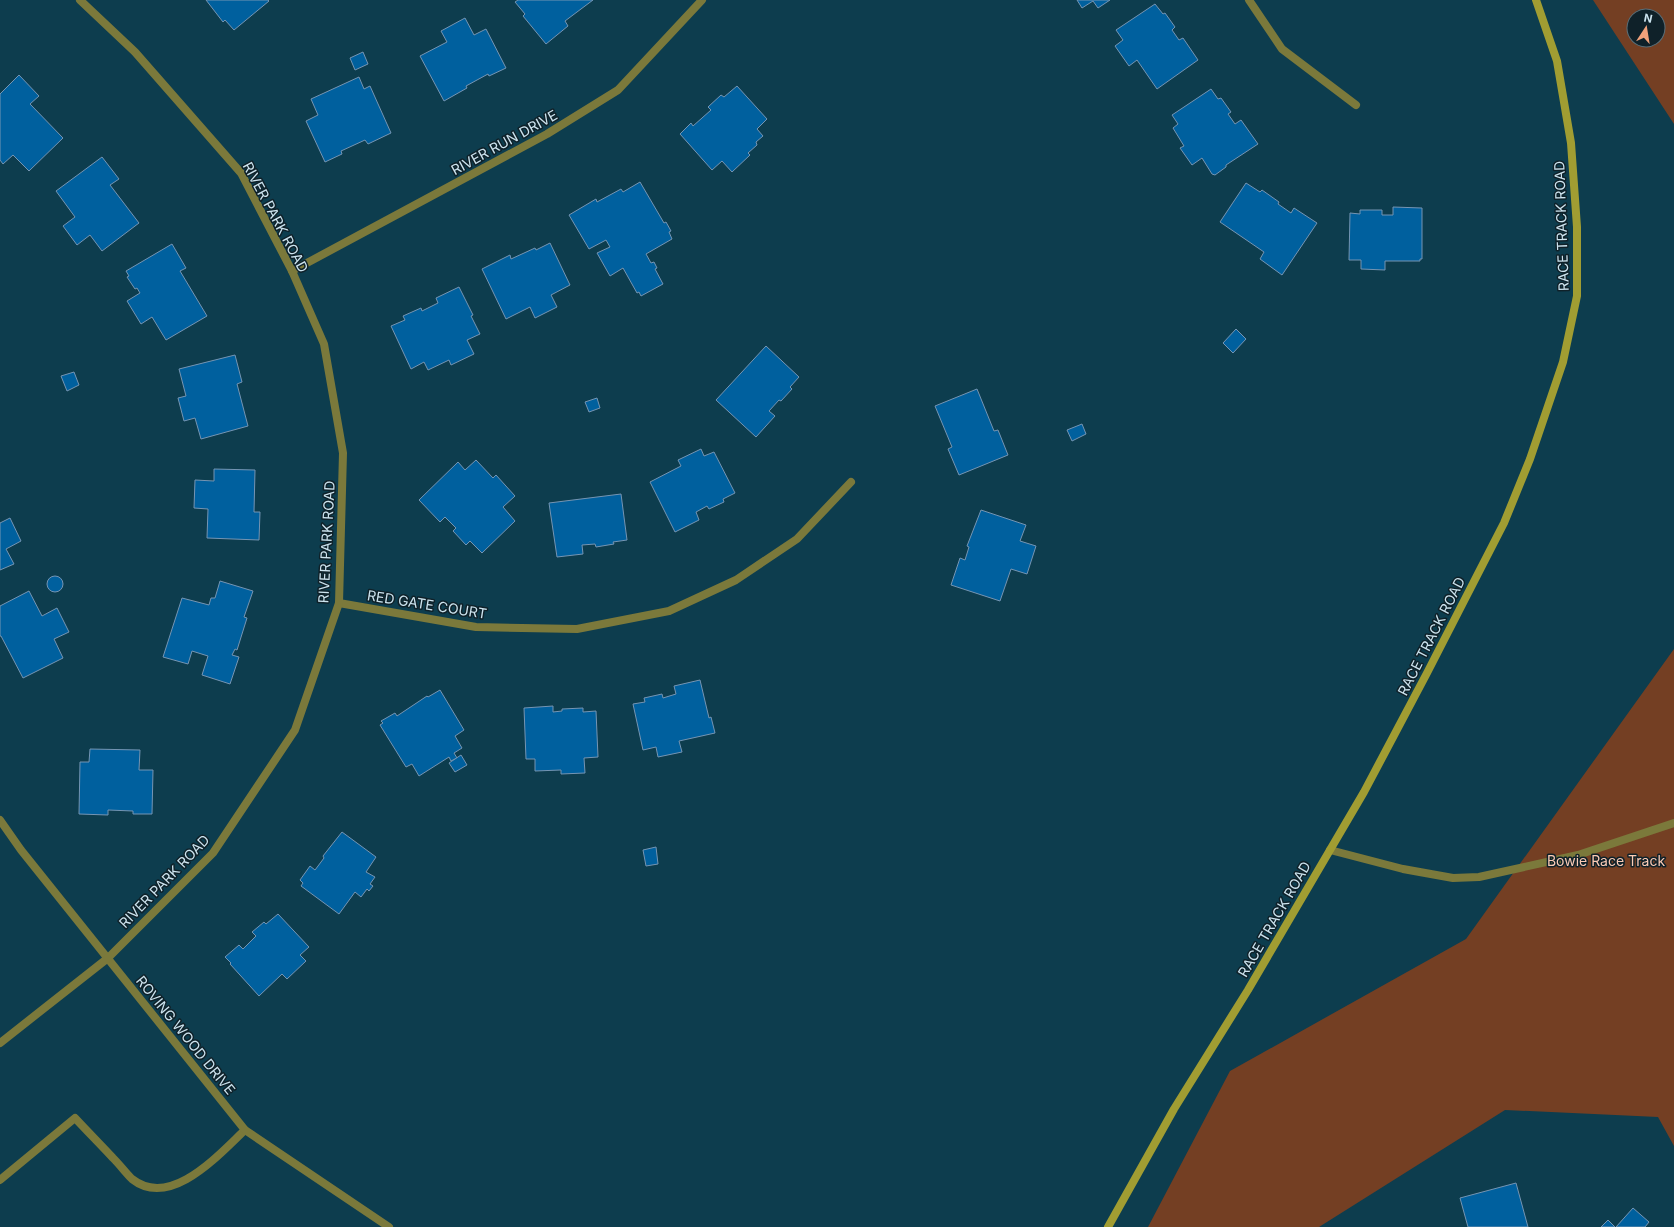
<svg xmlns="http://www.w3.org/2000/svg" width="1674" height="1227" viewBox="0 0 1674 1227" font-family="Inter,sans-serif">
  <style>
    .green { fill: #743f23; fill-rule: evenodd }
    .building { fill: #00609e; stroke: #7595b3 }
    .lines { fill: none; stroke-linecap: round; stroke-linejoin: round }
    .lane { stroke: #7b793b; stroke-width: 8 }
    .street { stroke: #7b793b; stroke-width: 8 }
    .secondary { stroke: #a19d32; stroke-width: 8 }
    .labels { text-anchor: middle; dominant-baseline: central; stroke-width: 3; stroke-linejoin: round; paint-order: stroke }
    .street-label { font-size: 14px; fill: #cde4ef; stroke: #0f2129 }
    .park-label { font-size: 14px; fill: #fbcbb5; stroke: #0f2129 }
  </style>
  <rect width="100%" height="100%" fill="#0d3d4e"/>
  <g class="green">
    <path d="M1593,0H1674V124ZM1634,16H1658V40H1634Z"/>
    <path d="M1674,649V1146L1658,1117L1505,1110L1319,1227H1148L1230,1071L1466,939Z"/>
  </g>
  <g class="building">
    <path d="M206,0H268L269,1L234,30L225,20L223,22Z"/>
    <path d="M518,0H593L565,21L568,26L546,44L523,16L525,14L515,2Z"/>
    <path d="M1077,0H1110L1098,8L1093,1L1082,8Z"/>
    <path d="M1155,4L1163,14L1165,13L1175,27L1172,30L1179,40L1183,38L1198,60L1157,89L1137,60L1129,66L1115,46L1123,40L1116,30Z"/>
    <path d="M465,18L474,35L486,29L506,68L489,76L488,74L466,86L467,88L444,101L420,56L447,42L441,31Z"/>
    <path d="M363,52L368,64L355,70L350,58Z"/>
    <path d="M19,75L39,96L30,104L63,138L29,171L13,155L3,164L0,160V94Z"/>
    <path d="M359,77L364,89L370,86L391,133L368,144L365,140L341,151L342,154L325,162L306,121L318,115L311,99Z"/>
    <path d="M737,86L767,119L757,129L763,136L756,142L757,145L748,153L750,155L732,172L722,161L712,170L680,134L691,123L693,126L711,110L708,107L721,95L724,97Z"/>
    <path d="M1211,89L1218,99L1221,98L1231,112L1228,114L1235,124L1241,120L1258,144L1226,165V167L1215,175L1212,174L1202,158L1192,165L1180,148L1184,146L1173,128L1178,124L1172,115Z"/>
    <path d="M102,157L119,179L110,185L139,223L102,251L90,235L77,245L63,226L75,217L56,191Z"/>
    <path d="M640,182L664,223L666,222L671,231L669,232L672,239L646,254L651,263L654,262L657,268L655,269L663,284L641,296L639,292L637,293L623,268L610,276L597,253L610,247L606,240L589,249L569,215L596,199L597,202L621,189L623,192Z"/>
    <path d="M1246,183L1260,192L1262,190L1279,202L1278,204L1291,213L1294,208L1317,223L1282,275L1260,259L1264,252L1220,222Z"/>
    <path d="M1393,207L1422,208V259H1420V261H1385V270L1361,269V260H1349L1350,213L1360,214V210H1382V215H1393Z"/>
    <path d="M550,243L570,285L551,295L557,307L535,318L530,307L506,319L482,269L510,255L511,259L535,248L536,250Z"/>
    <path d="M172,244L186,268L180,271L207,316L166,340L152,317L141,324L127,301L140,293L137,288L135,289L127,277L129,276L126,271Z"/>
    <path d="M459,287L473,315L471,316L480,334L467,340L474,354L451,365L449,360L428,370L424,362L411,369L391,326L405,320L403,316L421,308L422,311L438,303L436,298Z"/>
    <path d="M1236,329L1246,339L1233,353L1223,343Z"/>
    <path d="M766,346L799,377L790,387L792,389L781,401L779,400L769,411L775,416L756,437L716,400Z"/>
    <path d="M235,355L242,382L237,384L248,426L201,439L195,418L184,421L178,398L186,396L179,369Z"/>
    <path d="M74,372L79,385L67,391L61,376Z"/>
    <path d="M977,389L994,431L998,430L1008,455L959,475L948,449L952,447L935,406Z"/>
    <path d="M597,398L600,408L589,412L585,402Z"/>
    <path d="M1082,424L1086,434L1072,441L1067,430Z"/>
    <path d="M701,449L704,456L714,452L735,493L723,499L724,502L709,509L707,506L696,512L699,520L675,532L650,482L681,466L678,460Z"/>
    <path d="M476,460L493,478L496,475L515,496L503,507L515,521L482,553L470,541L466,545L453,531L456,528L445,517L440,522L419,500L458,462L465,470Z"/>
    <path d="M214,469L255,470L254,512H260L259,540L207,538L208,509L194,508L195,480L214,481Z"/>
    <path d="M621,494L627,540L613,542L614,544L596,547L595,544L582,545L583,554L557,557L549,503Z"/>
    <path d="M981,510L1026,525L1020,541L1036,546L1027,574L1011,569L1000,601L951,585L960,558L965,560L969,547L967,546Z"/>
    <path d="M10,518L21,541L6,549L14,564L0,570V523Z"/>
    <circle cx="55" cy="584" r="8"/>
    <path d="M220,581L253,591L244,617L247,618L237,650L235,649L232,655L239,657L230,684L202,675L208,656L192,651L188,664L163,657L182,598L209,605L211,598H215Z"/>
    <path d="M29,591L42,616L57,608L69,632L54,639L63,658L23,678L1,636H0V606Z"/>
    <path d="M700,680L709,718L711,717L715,733L679,741L682,752L658,757L656,747L643,750L633,704L645,702L644,698L662,694L663,698L676,694L674,686Z"/>
    <path d="M440,690L464,730L455,736L462,748L454,753L457,758L451,761L449,757L419,776L412,764L406,767L380,725L383,723L381,721L395,713L397,716L427,696L428,697Z"/>
    <path d="M553,706V712L562,711V709L583,708V712L596,711L598,757L584,758L585,773L561,774V770L535,771V759H526L524,708Z"/>
    <path d="M90,749L140,750L139,770H153L152,814H133V811L108,810V815L79,814L80,762H89Z"/>
    <path d="M461,755L467,765L455,772L449,763Z"/>
    <path d="M342,832L376,857L366,872L375,877L370,884L373,886L369,891L367,889L361,897L355,892L339,914L301,886L303,883L300,880L310,866L315,870L324,858L323,856Z"/>
    <path d="M656,847L658,864L646,866L643,850Z"/>
    <path d="M278,914L309,947L300,955L306,961L287,979L282,974L259,996L230,964L231,963L225,957L239,945L243,949L256,936L252,932L264,922L266,924Z"/>
    <path d="M1516,1183L1528,1227H1468L1460,1198Z"/>
    <path d="M1633,1208L1649,1222L1645,1227H1616Z"/>
    <path d="M1608,1220L1615,1227H1601Z"/>
  </g>
  <g class="lines">
    <g class="lane">
      <path d="M1330,850L1403,869L1453,878L1479,877L1578,855L1674,823"/>
      <path d="M0,1180L75,1118C88,1132 101,1145 113,1158C120,1165 126,1173 132,1179C171,1210 220,1153 245,1130"/>
    </g>
    <g class="street">
      <path d="M1249,0L1282,49L1356,105"/>
      <path d="M292,271L547,134L618,90L702,0"/>
      <path d="M339,603L476,627L577,629L669,611L736,580L797,539L851,482"/>
      <path d="M0,820L21,850L245,1130L389,1227"/>
      <path d="M0,1043L108,958L213,853L295,730L339,603L343,453L324,344L292,271L241,173L135,52L80,0"/>
    </g>
    <path class="secondary" d="M1108,1227L1174,1109L1248,990L1364,792L1427,673L1504,523L1530,459L1563,362L1577,296V227L1571,143L1557,61L1536,0"/>
  </g>
  <g class="labels">
    <g class="street-label">
      <text transform="translate(504 142) rotate(-29)">RIVER RUN DRIVE</text>
      <text transform="translate(276 217) rotate(62)">RIVER PARK ROAD</text>
      <text transform="translate(1561 226) rotate(-92)">RACE TRACK ROAD</text>
      <text transform="translate(326 542) rotate(-87)">RIVER PARK ROAD</text>
      <text transform="translate(427 604) rotate(9)">RED GATE COURT</text>
      <text transform="translate(1431 636) rotate(-63)">RACE TRACK ROAD</text>
      <text transform="translate(164 881) rotate(-46)">RIVER PARK ROAD</text>
      <text transform="translate(1274 919) rotate(-60)">RACE TRACK ROAD</text>
      <text transform="translate(186 1035) rotate(51)">ROVING WOOD DRIVE</text>
    </g>
    <g class="park-label">
      <text x="1606" y="860">Bowie Race Track</text>
    </g>
  </g>
  <g transform="translate(1646 28) rotate(12)"><circle r="19" fill="#0f2129" stroke="#5b6f78"/>
  <path d="M0-3L7 15L0 10L-7 15Z" fill="#f1a27b"/>
  <text y="-6" font-size="11" font-weight="bold" text-anchor="middle" fill="#cde4ef">N</text>
  </g>
</svg>
